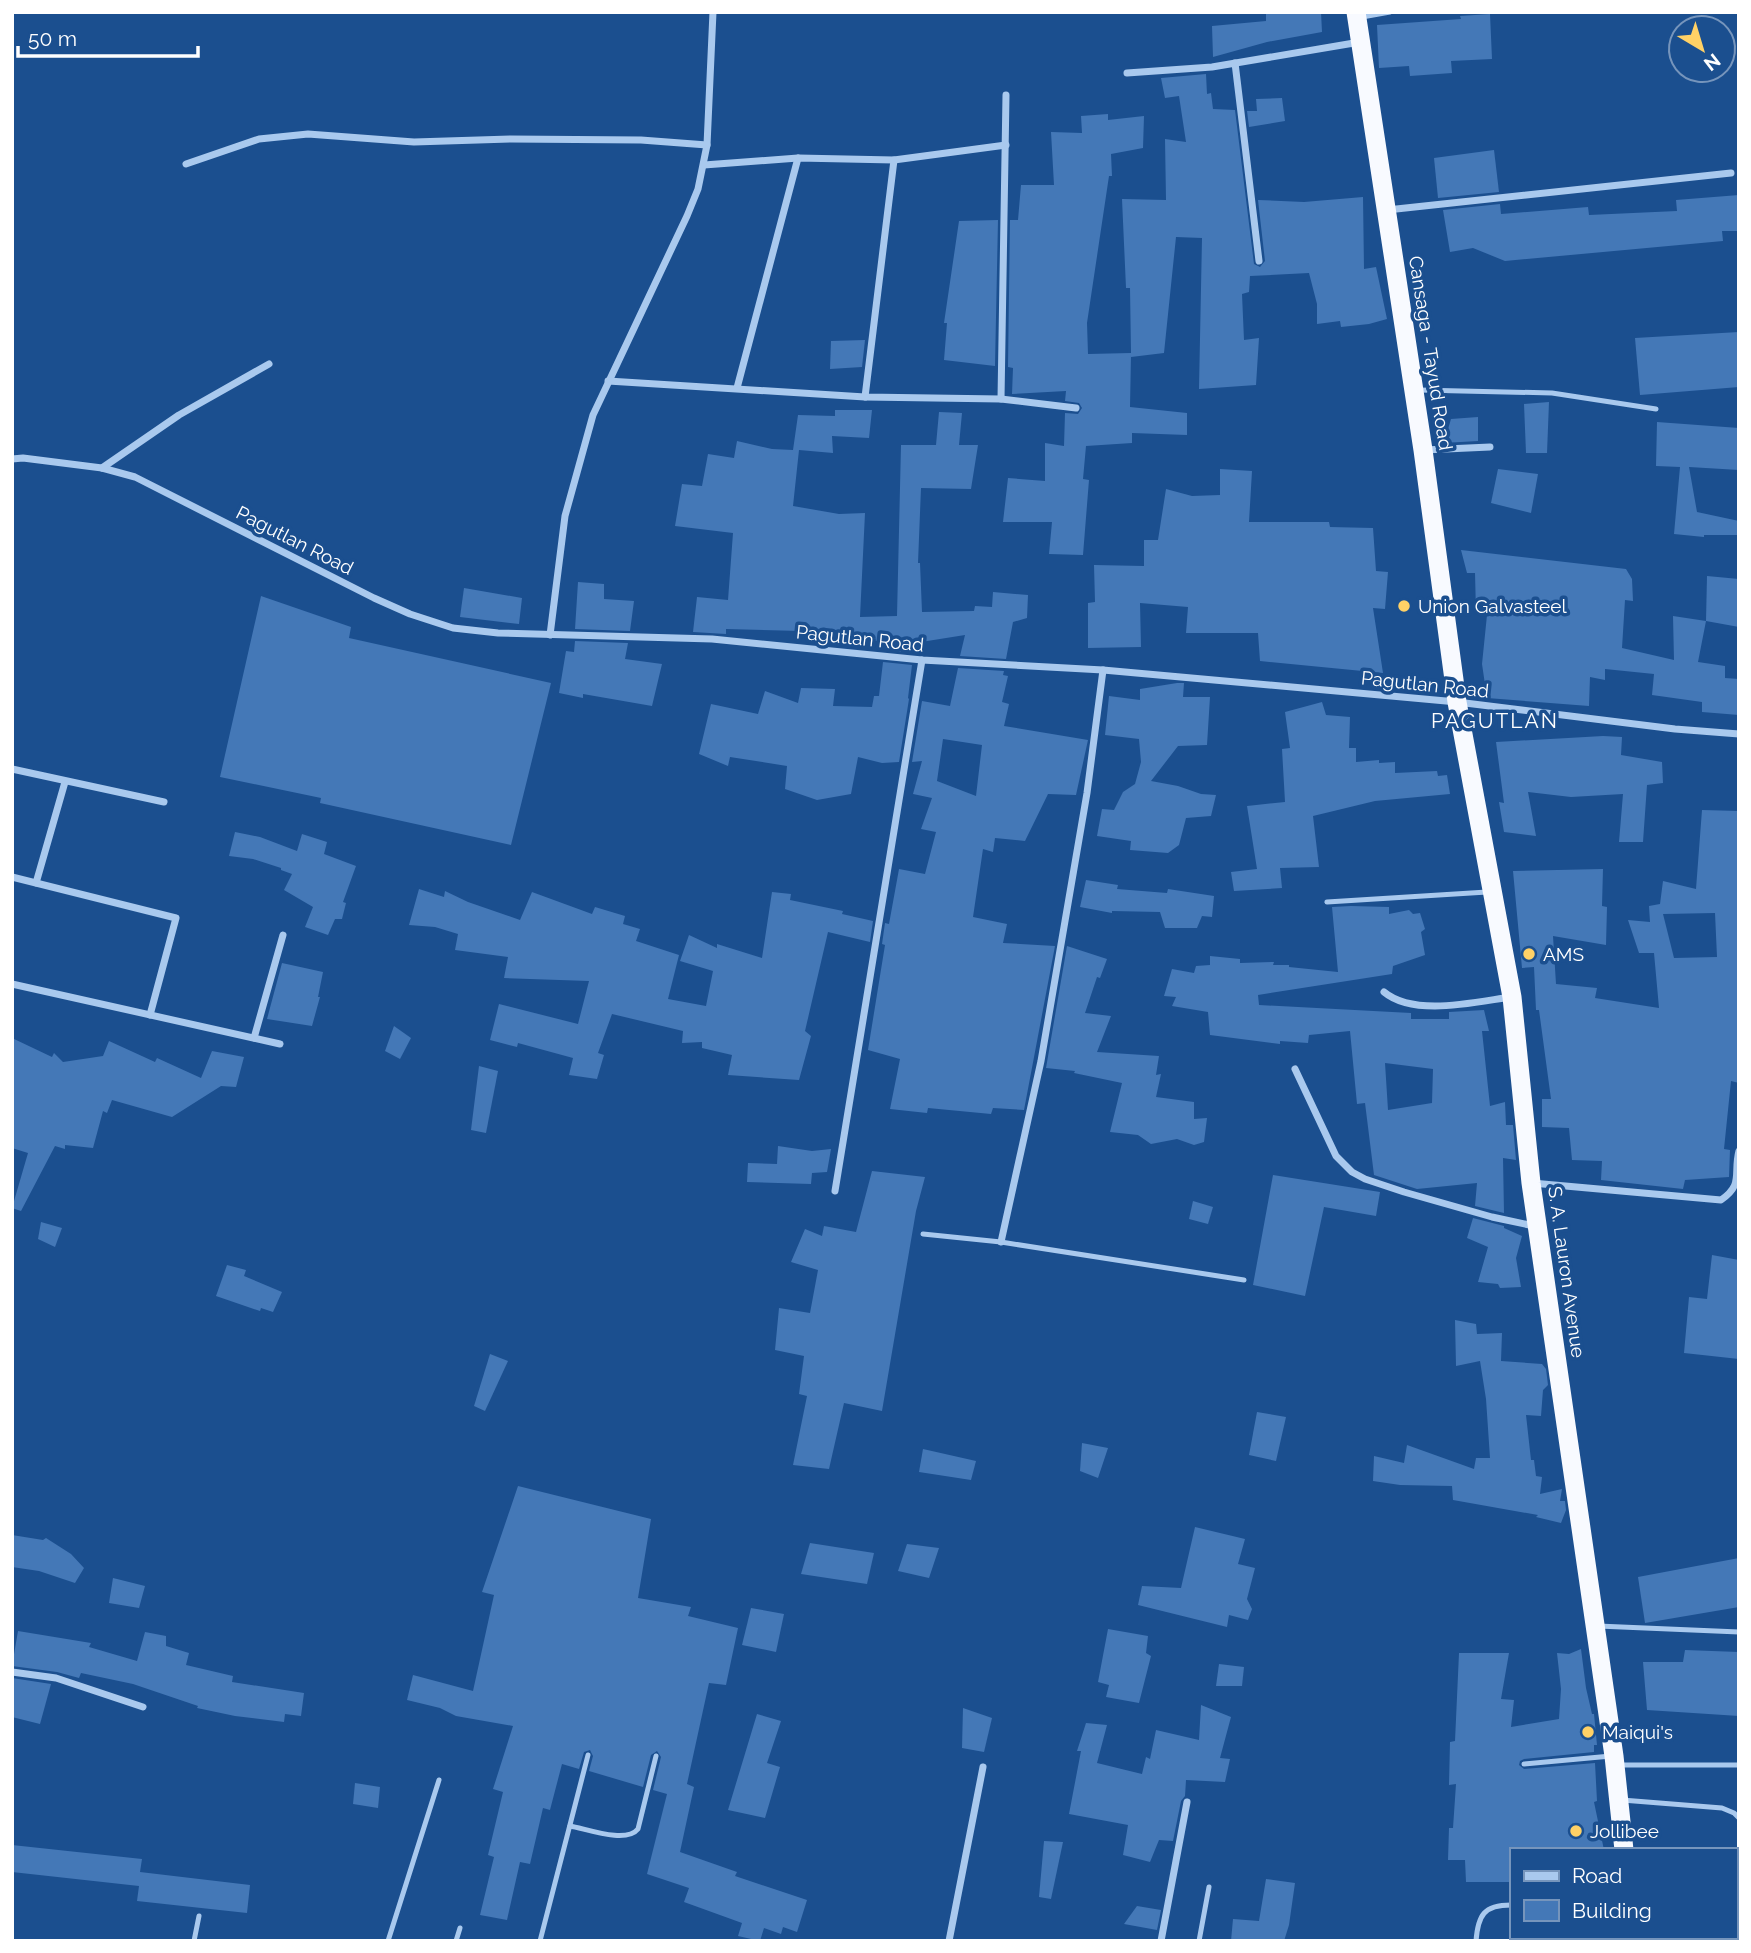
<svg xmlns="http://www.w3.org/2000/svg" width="1751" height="1953" viewBox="0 0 1751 1953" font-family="Raleway,sans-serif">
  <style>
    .building { fill: #4478b7; fill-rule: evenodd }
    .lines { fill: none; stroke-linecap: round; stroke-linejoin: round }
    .service { stroke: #a9c9ee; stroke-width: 5 }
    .minor { stroke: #a9c9ee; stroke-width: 7 }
    .trunk { stroke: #f8faff; stroke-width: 19 }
    .poi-dot { fill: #ffd166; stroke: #1b4f8f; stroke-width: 2.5 }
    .labels { text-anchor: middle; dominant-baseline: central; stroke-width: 7; stroke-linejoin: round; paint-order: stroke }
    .street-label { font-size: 19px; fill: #fff; stroke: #1b4f8f }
    .poi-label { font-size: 19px; fill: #fff; stroke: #1b4f8f; text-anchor: start }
    .neighbourhood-label { font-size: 21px; letter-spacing: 2px; fill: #fff; stroke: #1b4f8f }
  </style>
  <rect width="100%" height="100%" fill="#1b4f8f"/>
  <g class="building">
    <path d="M1299,12H1321L1322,32L1267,42L1213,57L1212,26L1266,21V13Z"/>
    <path d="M1490,14L1492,59L1451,61L1452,73L1410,76L1409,66L1379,68L1377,25L1461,19L1460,16Z"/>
    <path d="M1206,74L1207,94L1211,93L1213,109L1235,110L1254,264L1260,267L1265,261L1258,200L1304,202L1363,197L1364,269L1376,267L1387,319L1369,324L1341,327L1340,321L1317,324V304L1309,273L1250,276L1249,292L1242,294L1244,340L1259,338L1256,385L1199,389L1202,238L1176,237L1164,353L1131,357V354L1130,407L1187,413V435L1132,433V443L1086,446L1083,479L1089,480L1083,555L1049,554L1052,522H1003L1008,478L1045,481V443L1064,446L1065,413L1078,414L1082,408L1079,403L1065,401L1066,391L1012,394L1013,368L1008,367L1010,220H1018L1021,185H1054L1051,132L1082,133L1081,116L1108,114V120L1144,116L1143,148L1111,154L1112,176H1109L1087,323L1088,354L1131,353L1130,288H1126L1122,199L1166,200L1165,139L1186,142L1179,96L1165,98L1161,78Z"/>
    <path d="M1282,98L1285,121L1249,127L1247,111H1257L1256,99Z"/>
    <path d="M1494,150L1499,192L1438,198L1434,158Z"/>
    <path d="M1739,195V231H1722L1723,241L1505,261L1473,248L1450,252L1443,210L1500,204L1501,214L1588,207L1589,215L1677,211L1676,200Z"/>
    <path d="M998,220L995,366L944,360L947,323H944L959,221Z"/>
    <path d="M1739,332V387L1640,395L1635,338Z"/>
    <path d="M865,340L862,367L830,369L831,341Z"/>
    <path d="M1549,402L1547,453H1526L1524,404Z"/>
    <path d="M835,410H872L869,438L832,436L833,453L799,450L793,506L839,514L865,513L860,617L897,616L901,445H936L939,412L962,413L959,445H978L971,489L921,488L918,563H920L922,612L974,611L975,606L992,607L993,592L1028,595L1027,618L1013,622L1006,659L960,656L965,635L921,642L919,653H913L885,650L886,641L824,640V635L801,634V631L726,629V634L693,632L697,597L728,600L733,533L675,526L682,484L702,486L708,454L734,458L737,441L772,449L793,450L798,415L835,416Z"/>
    <path d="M1478,417V441L1444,443L1451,419Z"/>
    <path d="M1657,422L1739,428V470L1689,467L1697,512L1739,521V535H1704V537L1674,534L1680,467L1656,466Z"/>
    <path d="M1220,469L1252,471L1249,522H1329L1330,527L1373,528L1376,571L1388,572L1385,609L1373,608L1383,673L1260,661L1258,633H1186L1188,607L1140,603L1141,647L1088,648V603L1095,602L1094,565L1144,566V540H1158L1166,489L1192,496L1220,495Z"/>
    <path d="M1498,469L1538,474L1531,513L1491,503Z"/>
    <path d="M1461,550L1626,569L1632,579L1633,601L1625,600L1622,648L1674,660L1673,616L1706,621L1698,662L1725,666V678L1739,679V715L1702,712V702L1652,695L1654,674L1605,669V680L1590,677L1589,706L1487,698L1482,664L1487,615L1476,613L1475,573H1467Z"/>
    <path d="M1707,576L1739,579V627L1706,621Z"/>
    <path d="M578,582L604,584V599L634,601L630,631L575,629Z"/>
    <path d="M464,588L522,598L519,624L460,617Z"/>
    <path d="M261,596L351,627L349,638L551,683L511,845L320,803L321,798L220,777Z"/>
    <path d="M575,641L628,643L625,659L662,664L652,706L583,694V698L559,693L566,651L574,652Z"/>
    <path d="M883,662L912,665L908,698L909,699L899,762L882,763L858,757L851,794L817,800L785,789L787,766L730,757L728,766L699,754L711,704L758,714L765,691L798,703L801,688L835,689L833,706L872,707L874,696H879Z"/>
    <path d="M958,668L1004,671L1003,675L1008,676L1002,702L1009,704L1004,726L1088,740L1076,795L1048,794L1025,841L995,838L993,852L983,849L973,917L1007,924L1003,943L1055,946L1024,1110L993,1108L991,1114L928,1108L927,1113L890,1109L900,1059L868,1050L885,945L882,944L885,923L889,924L899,869L925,874L936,832L921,829L932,798L913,794L922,761L912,762L922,701L950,706ZM943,739L982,745L976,796L937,781Z"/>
    <path d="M1177,683H1184L1183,697H1210L1207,745L1178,746L1151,781L1178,786L1201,794L1216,795L1211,816L1186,818L1179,845L1168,853L1130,850L1131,841L1097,836L1102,809L1114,810L1123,792L1135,784L1141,762L1139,739L1105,735L1109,696L1140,700V689Z"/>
    <path d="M1322,702L1326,715L1350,717L1349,748H1356V762L1379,760V763L1395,762V773L1437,771L1438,776L1447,775L1450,794L1375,801L1313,816L1319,867L1280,868L1282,888L1234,891L1231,872L1257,869L1247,806L1285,802L1282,749L1290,748L1285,712Z"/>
    <path d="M1603,736L1622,737L1621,755L1662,762L1663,783L1647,785L1643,842H1619L1623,794L1571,797L1528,792L1536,836L1504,832L1499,802L1504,803L1496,742Z"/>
    <path d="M1702,810L1739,811V1083L1731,1081L1724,1149L1730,1150L1729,1177L1685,1180L1683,1189L1601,1180L1602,1161L1572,1160L1569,1128L1542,1127V1099H1551L1539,1010H1536L1534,967L1522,968L1513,871L1603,869L1602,906L1607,907L1606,945L1553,936L1556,984L1597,988L1595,998L1659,1008L1654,953H1639L1628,920L1650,922L1649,906L1660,904L1663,881L1696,889ZM1715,913L1717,957L1674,958L1663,914Z"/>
    <path d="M235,832L260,837L297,851L302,834L327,842L324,854L356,866L343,902L346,903L342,919H335L328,935L305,927L313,907L284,890L292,874L281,870V868L253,859L229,856Z"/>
    <path d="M1086,880L1118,885L1117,889L1167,893L1168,889L1214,896L1212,917L1202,916L1197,928H1165L1160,912L1112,911V913L1080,907Z"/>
    <path d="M419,889L444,897L445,891L468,902L520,920L532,892L592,914L595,907L625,916L623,924L640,929L636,941L679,955L668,999L706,1006L713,971L680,961L689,935L717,948V944L762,958L772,892L791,894L790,900L843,911L842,914L873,921L870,942L828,932L805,1031L811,1036L799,1080L728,1075L732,1055L702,1048V1042L682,1043L683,1031L612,1014L598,1053L604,1055L597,1079L569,1075L573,1058L518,1043L517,1047L490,1040L499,1004L578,1024L589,981L504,978L508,957L455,950L458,934L435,927L409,925Z"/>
    <path d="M1351,906L1389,907V914L1409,910L1413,914L1420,913L1425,929L1421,932L1425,955L1393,966L1392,974L1258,995L1259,1005L1411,1013V1019H1449V1012L1484,1010L1489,1031H1482L1490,1106L1505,1102L1506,1125H1513L1516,1160L1503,1158L1504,1213L1475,1206L1477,1183L1417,1189L1374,1175L1365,1103L1357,1104L1350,1031L1309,1035L1308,1043L1280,1041V1044L1210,1035L1208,1012L1172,1006L1176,997L1164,996L1172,969L1194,973L1196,966L1210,965V956L1240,959V963L1274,962L1273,965H1289V967L1338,972L1332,907ZM1385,1063L1433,1069L1432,1103L1388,1110Z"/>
    <path d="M1067,946L1107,959L1100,978L1097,977L1085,1013L1111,1016L1097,1052L1159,1056L1156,1075L1161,1074L1156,1097L1194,1102V1119L1207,1118L1204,1142L1194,1145L1177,1139L1151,1144L1138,1135L1110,1132L1122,1083L1074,1073L1075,1071L1046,1068Z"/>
    <path d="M282,963L323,972L318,997H320L312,1026L267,1019Z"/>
    <path d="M394,1026L411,1038L400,1059L385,1051Z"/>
    <path d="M12,1038L52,1057L54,1053L63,1062L103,1056L109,1041L155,1062L157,1058L201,1078L212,1051L244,1057L236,1087L221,1086L172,1117L112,1100L107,1113L103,1111L93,1148L65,1145V1149L55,1146L21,1211L12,1208L28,1153L12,1148Z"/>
    <path d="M479,1066L498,1071L486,1133L471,1130Z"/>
    <path d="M778,1146L812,1151L831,1149L827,1172L812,1173L811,1184L747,1182L748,1163L777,1164Z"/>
    <path d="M872,1171L925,1177L916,1211L882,1411L844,1403L829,1469L793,1465L807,1396L799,1394L804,1356L775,1350L779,1308L810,1313L818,1270L791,1262L805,1229L822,1236L824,1226L856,1232Z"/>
    <path d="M1273,1175L1380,1192L1376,1216L1324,1207L1305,1296L1253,1285Z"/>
    <path d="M1193,1201L1213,1207L1208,1224L1189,1219Z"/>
    <path d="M1473,1218L1504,1226V1228L1522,1236L1516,1258L1521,1287L1500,1288L1498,1284L1478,1282L1488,1247L1467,1238Z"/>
    <path d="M41,1222L62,1228L55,1247L38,1239Z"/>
    <path d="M1712,1255L1739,1260V1359L1684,1353L1689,1297L1707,1299Z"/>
    <path d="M227,1265L246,1270L244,1276L282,1292L273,1312L261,1308L260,1311L216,1296Z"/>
    <path d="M1455,1320L1476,1324L1477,1334L1502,1333L1501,1361L1542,1364L1546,1369L1548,1385L1543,1390L1541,1416L1526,1415L1531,1460H1534L1536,1476L1542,1477L1540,1494L1562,1489L1560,1501H1565L1566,1510L1561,1523L1536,1517L1538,1515L1453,1500L1452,1486L1400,1485L1373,1481L1374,1456L1404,1463L1407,1445L1474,1469L1476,1458H1490L1486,1399L1480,1361L1456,1366Z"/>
    <path d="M490,1354L508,1361L485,1411L474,1406Z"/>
    <path d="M1257,1412L1286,1417L1276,1461L1249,1455Z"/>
    <path d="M1082,1443L1108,1448L1098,1478L1080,1471Z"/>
    <path d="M923,1449L976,1461L971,1480L919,1472Z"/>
    <path d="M518,1486L651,1519L638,1598L691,1607L688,1616L738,1628L726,1685L709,1683L687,1784L694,1787L680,1852L737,1872L735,1876L807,1900L797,1932L783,1927L781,1934L764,1928L760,1941L738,1936L742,1923L684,1902L689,1888L647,1874L667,1794L653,1790L661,1757L657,1751L651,1755L643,1787L589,1771L593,1756L590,1750L584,1752L579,1769L562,1764L550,1810L543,1808L530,1864L520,1862L507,1920L480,1915L494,1857L488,1855L503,1792L493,1789L513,1726L456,1716L440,1708L407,1700L413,1675L473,1691L494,1595L482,1592Z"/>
    <path d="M1195,1527L1245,1539L1238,1564L1255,1568L1247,1599L1252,1609L1248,1620L1229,1615L1227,1627L1138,1605L1142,1586L1181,1588Z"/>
    <path d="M12,1535L43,1540L46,1538L71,1554L84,1568L75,1583L39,1571L12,1567Z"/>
    <path d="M810,1543L874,1553L867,1584L801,1574Z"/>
    <path d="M907,1544L939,1548L929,1578L898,1571Z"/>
    <path d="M1739,1558V1607L1645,1623L1638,1577Z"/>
    <path d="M113,1578L145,1586L139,1608L109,1603Z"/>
    <path d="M751,1608L784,1614L776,1652L742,1645Z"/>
    <path d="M1108,1629L1148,1636L1146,1653L1151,1656L1139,1703L1106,1697L1109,1685L1098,1682Z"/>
    <path d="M18,1631L91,1643L89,1647L137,1661L145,1632L166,1636V1646L189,1653L186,1665L233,1676L232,1682L304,1693L301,1716L285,1714L284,1722L235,1716L197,1708L198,1706L133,1684L81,1673L79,1678L57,1672L12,1666Z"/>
    <path d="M1581,1649L1586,1688L1592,1714H1594L1597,1745H1594V1752L1524,1759L1520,1761L1519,1765L1524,1769L1595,1763L1597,1801L1594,1802L1604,1850H1511V1882H1466L1465,1860H1448L1449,1828H1453L1456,1784L1449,1785L1450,1742L1455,1741L1459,1653H1509L1501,1699L1514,1700L1511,1727L1559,1719L1561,1689L1557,1653L1569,1654Z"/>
    <path d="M1685,1650L1739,1652V1716L1647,1710L1643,1662H1683Z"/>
    <path d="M1219,1664L1244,1667L1242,1686H1216Z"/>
    <path d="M12,1678L51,1684L40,1724L12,1717Z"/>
    <path d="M1201,1705L1231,1717L1220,1758L1230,1759L1225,1782L1186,1780L1185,1796L1181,1801L1173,1841L1159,1840L1150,1862L1123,1855L1128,1825L1069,1814L1081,1751H1077L1086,1723L1107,1725L1097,1763L1142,1774L1146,1757L1150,1759L1156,1730L1199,1740Z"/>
    <path d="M963,1708L992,1718L984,1752L962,1748Z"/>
    <path d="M757,1714L781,1721L767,1763L780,1767L765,1818L728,1810Z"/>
    <path d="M355,1783L380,1787L378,1808L353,1804Z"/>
    <path d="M1044,1841L1063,1842L1051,1899L1039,1897Z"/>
    <path d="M12,1845L142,1859L140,1872L250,1885L247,1913L137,1901L139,1886L12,1872Z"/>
    <path d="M1266,1879L1295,1883L1289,1925L1284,1941H1231L1233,1919L1259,1921Z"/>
    <path d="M1137,1906L1161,1910L1157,1930L1124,1924Z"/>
  </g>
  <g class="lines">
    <g class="service">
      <path d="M1362,17L1390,12"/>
      <path d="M1419,390L1552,393L1656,409"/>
      <path d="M1327,902L1487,892"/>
      <path d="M923,1234L1001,1242L1244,1280"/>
      <path d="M1598,1626L1739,1632"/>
      <path d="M1524,1764L1611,1756"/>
      <path d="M1619,1765H1739"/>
      <path d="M1622,1800L1722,1808L1734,1813L1739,1818"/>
      <path d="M570,1826C587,1829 626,1844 638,1829L656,1756"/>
      <path d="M1735,1861L1739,1860"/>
      <path d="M194,1941L199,1916"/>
      <path d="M388,1941L439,1780"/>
      <path d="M456,1941L460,1928"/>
      <path d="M540,1941L588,1755"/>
      <path d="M1199,1941L1209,1887"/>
      <path d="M1476,1941C1478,1915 1484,1905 1511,1905"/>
    </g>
    <g class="minor">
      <path d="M1235,63L1259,261"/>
      <path d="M1127,73L1212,67L1360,42"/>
      <path d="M186,164L259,139L308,134L414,142L510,139L641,140L707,145"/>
      <path d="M704,165L798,158L894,160L1006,145"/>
      <path d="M1387,210L1731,173"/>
      <path d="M608,381L865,397L1001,399L1076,408"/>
      <path d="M737,388L798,158"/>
      <path d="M865,397L894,160"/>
      <path d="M1001,399L1006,95"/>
      <path d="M1424,450L1490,447"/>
      <path d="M12,459L23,458L102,468L135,477L374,598L410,614L453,628L498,633L712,639L922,660L1103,670L1457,702L1675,729L1739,734"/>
      <path d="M102,468L179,415L269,364"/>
      <path d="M550,635L565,516L593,415L687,216L698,189L707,145L713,12"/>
      <path d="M12,769L164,802"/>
      <path d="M12,877L176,918L150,1015"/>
      <path d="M36,883L65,782"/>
      <path d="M12,984L280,1044"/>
      <path d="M1384,992C1414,1017 1475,1002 1511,997"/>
      <path d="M254,1038L283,935"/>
      <path d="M1295,1069L1336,1156L1352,1172L1365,1179L1404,1192L1492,1217L1534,1226"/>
      <path d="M1532,1183L1721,1200C1744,1184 1733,1174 1739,1151"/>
      <path d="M835,1191L922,660"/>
      <path d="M1001,1242L1041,1061L1087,793L1103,670"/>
      <path d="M12,1672L56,1678L143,1707"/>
      <path d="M949,1941L983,1767"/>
      <path d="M1161,1941L1187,1802"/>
    </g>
    <g class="trunk">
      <path d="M1356,12L1423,450L1457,702L1512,997L1531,1183L1614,1756L1624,1850"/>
      <path d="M1636,1937V1941"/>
    </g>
  </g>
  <g class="poi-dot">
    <circle cx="1404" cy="606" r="7"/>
    <circle cx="1529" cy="954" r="7"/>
    <circle cx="1588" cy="1732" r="7"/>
    <circle cx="1576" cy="1831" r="7"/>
  </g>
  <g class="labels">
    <g class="street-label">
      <text transform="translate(1431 353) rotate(81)">Cansaga - Tayud Road</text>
      <text transform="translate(295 540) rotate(27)">Pagutlan Road</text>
      <text transform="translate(860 638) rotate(6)">Pagutlan Road</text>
      <text transform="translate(1425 684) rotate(6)">Pagutlan Road</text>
      <text transform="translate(1567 1272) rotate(82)">S. A. Lauron Avenue</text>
    </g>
    <g class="poi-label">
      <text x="1418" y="606">Union Galvasteel</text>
      <text x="1543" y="954">AMS</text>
      <text x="1602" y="1732">Maiqui's</text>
      <text x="1590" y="1831">Jollibee</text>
    </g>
    <g class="neighbourhood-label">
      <text x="1495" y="720">PAGUTLAN</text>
    </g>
  </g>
  <rect width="1751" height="1953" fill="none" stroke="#ffffff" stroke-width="28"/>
  <rect x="1510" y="1848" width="228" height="91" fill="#1b4f8f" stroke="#7695bc" stroke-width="2"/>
  <rect x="1524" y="1871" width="35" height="10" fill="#a9c9ee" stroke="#7695bc" stroke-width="2"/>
  <text x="1572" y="1883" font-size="21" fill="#ffffff">Road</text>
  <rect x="1524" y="1900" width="35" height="21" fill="#4478b7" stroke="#7695bc" stroke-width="2"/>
  <text x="1572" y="1918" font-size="21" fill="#ffffff">Building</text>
  <g transform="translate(1702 49) rotate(142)"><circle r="33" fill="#1b4f8f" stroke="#7695bc" stroke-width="2"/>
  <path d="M0-5L12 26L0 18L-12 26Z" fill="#ffd166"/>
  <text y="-10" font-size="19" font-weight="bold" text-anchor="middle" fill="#ffffff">N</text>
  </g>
  <path d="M18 46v10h180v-10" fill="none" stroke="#ffffff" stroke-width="3.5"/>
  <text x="28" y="46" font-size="21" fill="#ffffff" stroke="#1b4f8f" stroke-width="5" paint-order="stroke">50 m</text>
</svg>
